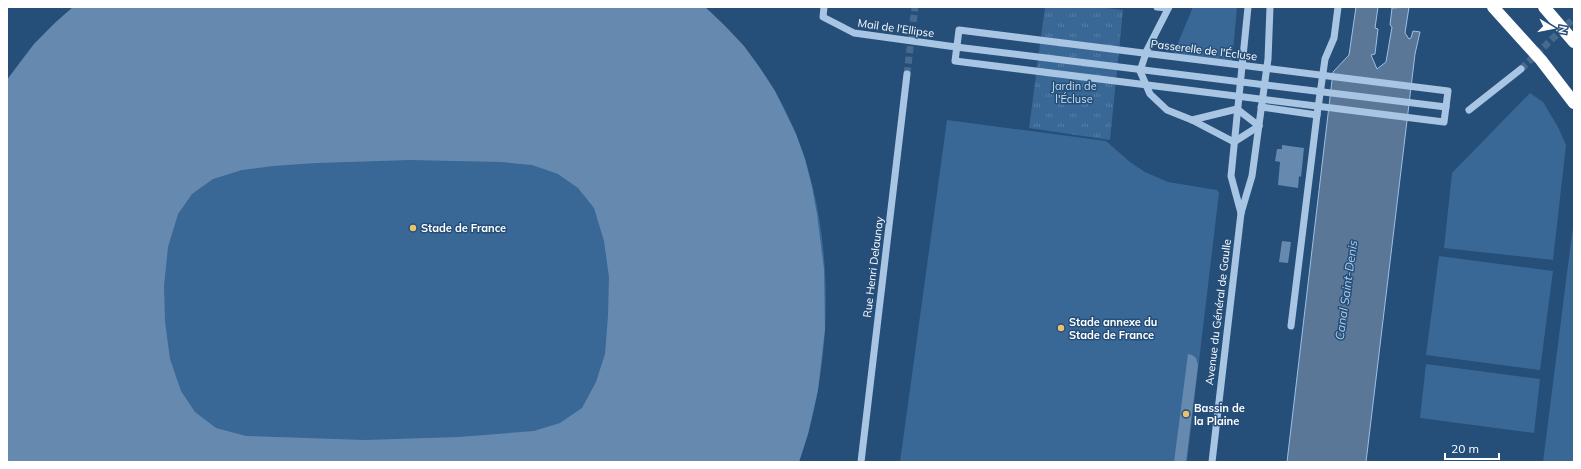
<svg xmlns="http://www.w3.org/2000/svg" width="1581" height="469" viewBox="0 0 1581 469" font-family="Mulish,sans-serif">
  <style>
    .grass { fill: #396896 }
    .park { fill: url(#park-tufts) }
    .water { fill: #5a7797; stroke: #9cc1e4 }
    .building { fill: #668aaf; fill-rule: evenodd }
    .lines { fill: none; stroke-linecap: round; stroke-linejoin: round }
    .minor-tunnel { stroke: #46698d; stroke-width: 7; stroke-dasharray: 7 3.5; stroke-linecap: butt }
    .minor { stroke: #a8c6e3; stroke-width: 7 }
    .minor-bridge { stroke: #a8c6e3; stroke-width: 7 }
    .highway-bridge { stroke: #fff; stroke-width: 12 }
    .poi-dot { fill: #ecc16d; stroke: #254e79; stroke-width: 1.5 }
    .labels { text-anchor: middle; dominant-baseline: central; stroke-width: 3; stroke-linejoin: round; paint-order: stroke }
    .street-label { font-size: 11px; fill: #fff; stroke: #254e79 }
    .park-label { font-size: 11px; fill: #cadff3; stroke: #254e79 }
    .poi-label { font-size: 11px; font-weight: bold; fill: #fff; stroke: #254e79; text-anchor: start }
    .water-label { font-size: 12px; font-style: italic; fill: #b3cfeb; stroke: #254e79 }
  </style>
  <defs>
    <pattern id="park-tufts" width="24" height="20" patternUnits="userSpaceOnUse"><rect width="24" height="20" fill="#396896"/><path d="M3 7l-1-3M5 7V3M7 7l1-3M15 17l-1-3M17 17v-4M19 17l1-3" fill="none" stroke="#577fa6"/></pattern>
  </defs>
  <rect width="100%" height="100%" fill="#254e79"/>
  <g class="grass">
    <path d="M73,7H705C741,38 771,78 791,122C836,223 836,359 799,462H7V80C26,52 47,28 73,7Z"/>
    <path d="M1193,7H1237L1232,62L1173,55Z"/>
    <path d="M1530,93L1543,102L1558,127L1566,145L1553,260L1444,248L1452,173Z"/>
    <path d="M947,120L1106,141L1130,162L1145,172L1168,182L1217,190L1219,193L1187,462H900Z"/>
    <path d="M1574,218V462H1543Z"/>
    <path d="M1439,256L1553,271L1540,370L1426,355Z"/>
    <path d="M1426,364L1540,379L1534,433L1420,418Z"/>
  </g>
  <path class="park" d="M1045,7H1097L1123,10L1110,140L1029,128Z"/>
  <path class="water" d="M1356,7H1378L1375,28L1378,29L1375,54L1371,55L1377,69L1386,62L1392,27L1390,25L1392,8L1409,7L1405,33L1409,39L1411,38L1413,31L1420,32L1415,54L1366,462H1287L1333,72L1349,55Z"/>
  <g class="building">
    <path d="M73,7H705L725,26L744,46L760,68L775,91L796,134L805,159L812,187L817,214L824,269L825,329L818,390L808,434L799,462H7V80L34,44L55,23ZM410,160L501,162L532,165L558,174L578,188L594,208L604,241L609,277L608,316L605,354L596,382L582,408L560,423L534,431L459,437L365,440L246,436L216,428L195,412L181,391L170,359L165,322L164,286L168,247L178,214L192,194L213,179L242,170L273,166L316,163Z"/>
    <path d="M1282,145L1304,148L1301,177L1299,176L1298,188L1278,185L1280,162L1275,161L1277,149H1282Z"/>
    <path d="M1282,241L1291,242L1288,263L1279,262Z"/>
    <path d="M1188,354L1192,355L1196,358L1198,365L1186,462H1174Z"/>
  </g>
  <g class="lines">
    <g class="minor-tunnel">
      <path d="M1521,69L1574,18"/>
      <path d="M907,74L915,7"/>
    </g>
    <g class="minor">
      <path d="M824,7L823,17L854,33L956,47"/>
      <path d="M1157,7L1168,8"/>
      <path d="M1169,7L1147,50L1140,71L1150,94L1167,110L1192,120L1234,142L1259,126"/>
      <path d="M959,30L1448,91L1444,122L955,61Z"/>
      <path d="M1261,107L1317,115"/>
      <path d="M1237,109L1259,126"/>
      <path d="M1469,110L1521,69"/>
      <path d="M1192,120L1237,109"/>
      <path d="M1241,213L1231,176L1248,7"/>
      <path d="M1291,326L1317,115L1325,59L1334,38L1338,7"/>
      <path d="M861,462L907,74"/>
      <path d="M1212,462L1241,213L1252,176L1268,59L1270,7"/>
    </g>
    <path class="minor-bridge" d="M956,47L1446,107"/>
    <g class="highway-bridge">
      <path d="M1493,7L1541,60L1574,103"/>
      <path d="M1544,7L1574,42"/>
    </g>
  </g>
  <g class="poi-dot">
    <circle cx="413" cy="228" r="4"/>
    <circle cx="1061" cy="328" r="4"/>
    <circle cx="1186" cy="414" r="4"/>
  </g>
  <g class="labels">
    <g class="street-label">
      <text transform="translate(896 28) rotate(8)">Mail de l'Ellipse</text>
      <text transform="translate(1204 50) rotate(7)">Passerelle de l'Écluse</text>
      <text transform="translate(873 267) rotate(-83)">Rue Henri Delaunay</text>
      <text transform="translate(1218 312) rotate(-83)">Avenue du Général de Gaulle</text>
    </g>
    <g class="park-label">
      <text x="1074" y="86">Jardin de<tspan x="1074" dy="13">l'Écluse</tspan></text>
    </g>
    <g class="poi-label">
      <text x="421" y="228">Stade de France</text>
      <text x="1069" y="322">Stade annexe du<tspan x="1069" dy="13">Stade de France</tspan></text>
      <text x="1194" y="408">Bassin de<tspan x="1194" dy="13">la Plaine</tspan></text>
    </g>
    <g class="water-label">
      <text transform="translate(1346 290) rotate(-82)">Canal Saint-Denis</text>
    </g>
  </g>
  <rect width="1581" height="469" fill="none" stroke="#ffffff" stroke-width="16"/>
  <g transform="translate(1553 28) rotate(100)" stroke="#254e79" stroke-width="3" paint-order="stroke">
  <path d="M0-3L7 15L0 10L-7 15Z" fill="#ffffff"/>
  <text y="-6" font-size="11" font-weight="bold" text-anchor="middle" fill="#ffffff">N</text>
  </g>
  <path d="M1445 453v6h54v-6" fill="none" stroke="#ffffff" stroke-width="2"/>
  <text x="1451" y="453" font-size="12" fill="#ffffff" stroke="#254e79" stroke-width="3" paint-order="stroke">20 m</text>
</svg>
